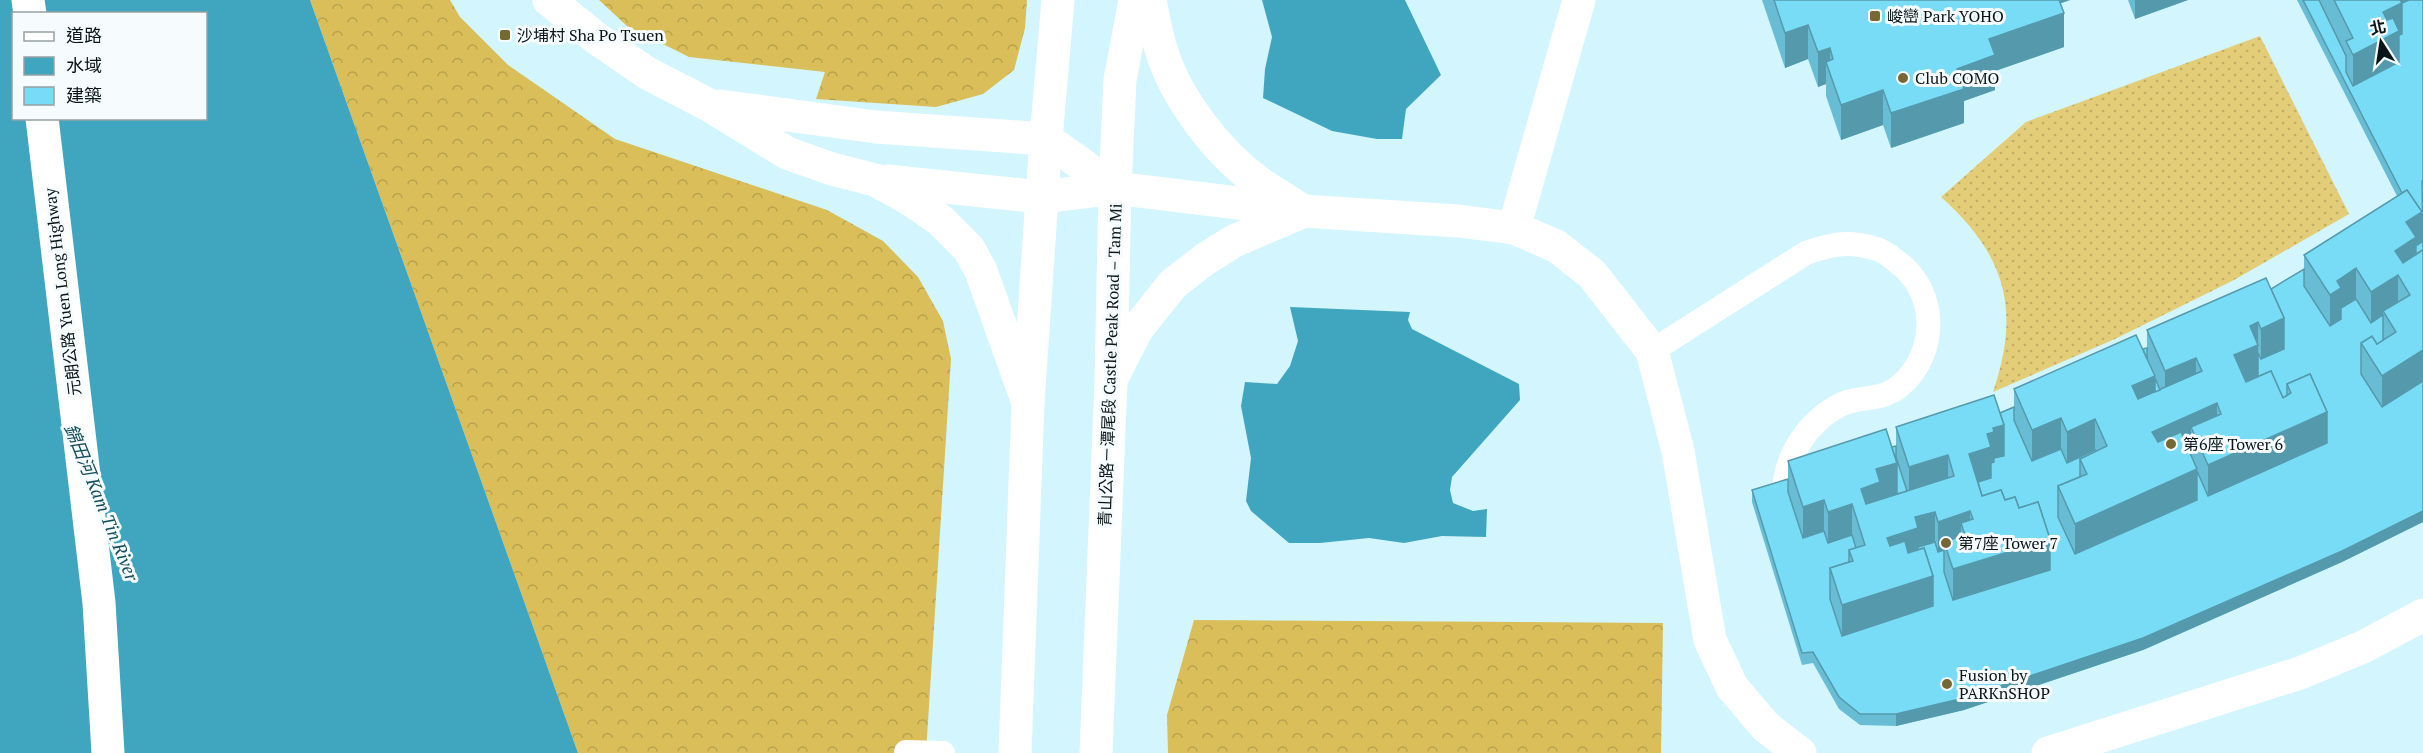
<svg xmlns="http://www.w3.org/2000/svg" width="2423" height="753" viewBox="0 0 2423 753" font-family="'PT Serif','Noto Sans TC',serif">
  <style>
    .grass { fill: url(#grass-dots) }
    .forest { fill: url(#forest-crowns) }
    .water { fill: #40a6bf; fill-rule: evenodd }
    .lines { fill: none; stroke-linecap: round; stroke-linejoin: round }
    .service { stroke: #fff; stroke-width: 24 }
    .minor { stroke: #fff; stroke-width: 33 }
    .tertiary { stroke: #fff; stroke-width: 33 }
    .secondary { stroke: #fff; stroke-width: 33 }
    .motorway { stroke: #fff; stroke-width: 33 }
    .wall { fill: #68bdd4 }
    .shaded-wall { fill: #559aac }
    .building { fill: #79dcf6; stroke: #559aac; stroke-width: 1.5 }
    .poi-dot { fill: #766835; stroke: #f6fcfe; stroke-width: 2 }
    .labels { text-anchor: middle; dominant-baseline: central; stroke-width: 6; stroke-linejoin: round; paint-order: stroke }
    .poi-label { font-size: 16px; fill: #091518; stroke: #f6fcfe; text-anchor: start }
    .street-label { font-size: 16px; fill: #091518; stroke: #f6fcfe }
    .water-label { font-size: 18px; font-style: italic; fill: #154f5c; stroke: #f6fcfe }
  </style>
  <defs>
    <pattern id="grass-dots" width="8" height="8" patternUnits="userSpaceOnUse" patternTransform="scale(1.5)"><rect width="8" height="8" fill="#e4cd78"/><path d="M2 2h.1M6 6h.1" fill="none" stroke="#c2af67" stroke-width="1.8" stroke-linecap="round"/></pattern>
    <pattern id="forest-crowns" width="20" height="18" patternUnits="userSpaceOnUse" patternTransform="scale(1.5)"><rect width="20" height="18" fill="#d9be59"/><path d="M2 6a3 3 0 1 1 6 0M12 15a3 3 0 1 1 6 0" fill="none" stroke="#b9a24d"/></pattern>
  </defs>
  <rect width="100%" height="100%" fill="#d3f5fe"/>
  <path class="grass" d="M2260,36L2349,214L2234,280L2115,339L1993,392C2021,310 2006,255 1941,197L2026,122Z"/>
  <g class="forest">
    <path d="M310,0H450L460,17L508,65L615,139L827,210L883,241L918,277L943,321L951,359L926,753H578Z"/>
    <path d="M599,0H1027L1025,28L1014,70L983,94L936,107L816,99L825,72L689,57L627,26Z"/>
    <path d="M1194,620L1663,623L1661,753H1168L1167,715Z"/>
  </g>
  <g class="water">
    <path d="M0,0H310L578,753H0ZM14,14H206V118H14Z"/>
    <path d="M1262,0H1405L1441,75L1406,109L1402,139H1377L1332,131L1263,98L1265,69L1272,37Z"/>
    <path d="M1290,307L1410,312L1408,320L1412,329L1519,384L1520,400L1452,477L1450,490L1453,503L1473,511L1487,509L1486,537L1442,536L1404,543L1369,538L1320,543H1289L1251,511L1246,501L1251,458L1241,406L1245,382L1277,384L1290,366L1298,341Z"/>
  </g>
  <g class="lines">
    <g class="service">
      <path d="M1652,351L1806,253C1834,243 1849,241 1877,249C1884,251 1890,256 1896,261C1937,289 1939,351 1902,384C1885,400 1867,396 1847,402C1807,417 1774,469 1787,512"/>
      <path d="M906,752L943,753"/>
    </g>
    <g class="minor">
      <path d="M1115,188L1303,211L1458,221L1514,228L1556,246L1592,274L1652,351L1678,451L1710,640L1732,687L1766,727L1800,753"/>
      <path d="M1514,228L1579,0"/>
      <path d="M1111,380L1137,329L1173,284L1204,260L1234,241L1302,212"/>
      <path d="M2048,753L2300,673L2363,647L2423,615"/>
    </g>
    <g class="tertiary">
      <path d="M1150,0C1153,16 1156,33 1161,49C1175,97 1217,152 1257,181C1272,192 1288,201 1303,211"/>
      <path d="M1046,139L1058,0"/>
      <path d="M1115,188L1120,80L1135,0"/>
    </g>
    <g class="secondary">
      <path d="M549,0L596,38L647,73L707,104L787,153L832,169L875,180L908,198L940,220L969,249L981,271L1028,403"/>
      <path d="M720,106L876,127L1046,139L1115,188"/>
      <path d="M887,181L1041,197L1115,188"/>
      <path d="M1015,753L1028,403L1046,139"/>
      <path d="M1096,753L1111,380L1115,188"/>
    </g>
    <g class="motorway">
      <path d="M28,0L30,14"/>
      <path d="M42,118L99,603L108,753"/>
    </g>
  </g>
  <g class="wall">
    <path d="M1762,0H2070L2061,3L2064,47L1995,71V90L1964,101V123L1891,148L1883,125L1841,140L1826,96V84L1818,87L1808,59L1785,68Z"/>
    <path d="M2128,0H2188L2135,19Z"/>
    <path d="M2297,0H2423V522L2342,562L2143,650L1964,710L1896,726L1860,725L1839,709L1813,663L1802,665L1752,502V490L1788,479V461L1896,446V427L2000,413L2014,407V389L2147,348V330L2271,289L2304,269V255L2397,196Z"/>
  </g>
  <g class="shaded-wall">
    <path d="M2050,0H2070L2050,7Z"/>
    <path d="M2135,0H2188L2135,19Z"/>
    <path d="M2390,0H2422L2402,45L2399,74L2353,97V55L2383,12Z"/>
    <path d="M2064,13V47L1995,71V90L1964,101V123L1891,148V113L1957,69L1989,39Z"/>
    <path d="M1808,25V59L1785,68V33Z"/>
    <path d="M1830,48V72L1826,62V84L1818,87V52Z"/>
    <path d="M1883,90V125L1841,140V105Z"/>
    <path d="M2422,212V254L2398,275V318L2383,311V327L2371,335V292L2395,251L2318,277Z"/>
    <path d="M2356,268V311L2330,337V295L2337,281Z"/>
    <path d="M2266,308L2258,323V388L2234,386V355L2250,327L2163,366Z"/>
    <path d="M2284,318V361L2261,371V329Z"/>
    <path d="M2423,350V393L2382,419V376Z"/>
    <path d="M2196,358V400L2165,413V371Z"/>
    <path d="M2155,376V419L2136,427L2132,386Z"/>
    <path d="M2217,403V446L2191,427V457L2157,472L2138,430Z"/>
    <path d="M2327,412V455L2208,507V465Z"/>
    <path d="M2061,418V461L2032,473V430Z"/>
    <path d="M2095,419V462L2080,459L2067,474V432Z"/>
    <path d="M2004,425V467L1991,490L1969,485V454H1905Z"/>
    <path d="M1948,455V498L1909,510V467Z"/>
    <path d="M1897,463V505L1861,519V489H1797Z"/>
    <path d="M2197,469V511L2075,566V524Z"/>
    <path d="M1824,500V543L1803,550V507Z"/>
    <path d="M1852,504V547L1828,555V512Z"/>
    <path d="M1970,511V550L1961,523V556L1944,542V562L1938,564V522Z"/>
    <path d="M2423,511V522L2342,562L2143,650L1964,710L1896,726V714Z"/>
    <path d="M1935,512V554L1918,559L1866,534L1915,517Z"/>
    <path d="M2050,539V581L1953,612V569Z"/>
    <path d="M1933,576V618L1842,647V605Z"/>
  </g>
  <g class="building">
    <path d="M1774,0H2059L2064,13L1989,39L1995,55L1957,69L1964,89L1891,113L1883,90L1841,105L1826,62L1833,59L1830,48L1818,52L1808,25L1785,33Z"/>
    <path d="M2303,0H2319L2346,56V72L2353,86L2399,62V35L2402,34V3L2409,0H2423V180L2422,181L2423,250L2416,254V246L2422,242V212L2407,190L2402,193Z"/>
    <path d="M2334,0H2400L2402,3L2383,12L2387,20L2393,18L2399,31L2353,55L2346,41L2353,38Z"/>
    <path d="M2407,190L2422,212L2406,222L2416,237L2395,251L2403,263L2423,250V350L2382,376L2361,343L2372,336L2377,344L2396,332L2383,311L2410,295L2398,275L2371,292L2356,268L2337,281L2341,288L2330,295L2304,255Z"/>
    <path d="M2304,269V286L2330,326L2341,319V308L2356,299L2371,323L2383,315V340L2377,344L2372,336L2361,343V374L2382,407L2423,381V511L2342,551L2143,638L1964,698L1896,714H1860L1839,697L1813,652L1802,653L1752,490L1788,479V492L1803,538L1824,531L1828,543L1852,535L1856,548L1849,550V562L1830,568V599L1842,636L1933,606V576L1924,548L1918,550V547L1935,542L1938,552L1944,550V572L1953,600L2050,570V539L2038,502L2019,508L2015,497L2005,500L2001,490L1982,496L1978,482L1991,478V463L1994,462V458L2004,456V425L2000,413L2014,407V420L2032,461L2061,449L2067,463L2095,450L2096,452L2080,459V477L2058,486V517L2075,554L2197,500V471L2208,496L2327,443V412L2310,374L2287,384V395L2283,398L2271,371L2246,382V381L2258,376V353L2261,359L2284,349V318L2271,289Z"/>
    <path d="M2266,278L2284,318L2261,329L2258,322L2250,326L2258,345L2234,355L2246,382L2271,371L2283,398L2291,393L2287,384L2310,374L2327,412L2208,465L2191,427L2221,414L2217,403L2152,432L2158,442L2181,432L2197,469L2075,524L2058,486L2087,474L2080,459L2107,446L2095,419L2067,432L2061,418L2032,430L2014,389L2136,335L2155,376L2132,386L2138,399L2202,371L2196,358L2165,371L2147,330Z"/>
    <path d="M2147,348V359L2143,349Z"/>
    <path d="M2155,378L2160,390L2155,392Z"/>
    <path d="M1994,395L2004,425L1993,428L1994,432L1987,434L1991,447L1969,454L1982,496L2001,490L2005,500L2015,497L2019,508L2038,502L2050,539L1953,569L1944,542L1965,535L1961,523L1973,519L1970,511L1938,522L1935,512L1915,517L1918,528L1887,538L1890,546L1905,541L1908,553L1924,548L1933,576L1842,605L1830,568L1853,561L1849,550L1865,545L1852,504L1828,512L1824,500L1803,507L1788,461L1886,429L1897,463L1876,469L1880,482L1861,489L1866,504L1954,476L1948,455L1909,467L1896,427Z"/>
    <path d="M1896,446V457L1907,491L1880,499L1897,494V463L1892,447Z"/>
    <path d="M2191,446V455L2187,447Z"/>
  </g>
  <g class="poi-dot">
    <rect x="1869" y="10" width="12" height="12" rx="3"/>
    <rect x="499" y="29" width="12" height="12" rx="3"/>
    <circle cx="1903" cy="78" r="6"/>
    <circle cx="2171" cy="444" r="6"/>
    <circle cx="1946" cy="543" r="6"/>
    <circle cx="1947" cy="684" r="6"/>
  </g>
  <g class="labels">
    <g class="poi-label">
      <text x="1887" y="16">峻巒 Park YOHO</text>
      <text x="517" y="35">沙埔村 Sha Po Tsuen</text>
      <text x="1915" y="78">Club COMO</text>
      <text x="2183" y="444">第6座 Tower 6</text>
      <text x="1958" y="543">第7座 Tower 7</text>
      <text x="1959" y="675">Fusion by<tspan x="1959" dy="18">PARKnSHOP</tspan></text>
    </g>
    <g class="street-label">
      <text transform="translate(62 292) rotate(-97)">元朗公路 Yuen Long Highway</text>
      <text transform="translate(1110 365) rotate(-88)">青山公路－潭尾段 Castle Peak Road – Tam Mi</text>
    </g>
    <g class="water-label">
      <text transform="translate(102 502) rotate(68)">錦田河 Kam Tin River</text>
    </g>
  </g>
  <rect x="12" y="12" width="195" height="108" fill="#f6fcfe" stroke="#97a0a2" stroke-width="1.5"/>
  <rect x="24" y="32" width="30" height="9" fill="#ffffff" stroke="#97a0a2" stroke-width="1.5"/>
  <text x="66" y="42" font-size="18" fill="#091518">道路</text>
  <rect x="24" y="57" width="30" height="18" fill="#40a6bf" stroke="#97a0a2" stroke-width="1.5"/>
  <text x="66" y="72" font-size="18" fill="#091518">水域</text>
  <rect x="24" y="87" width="30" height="18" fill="#79dcf6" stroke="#97a0a2" stroke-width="1.5"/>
  <text x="66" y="102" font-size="18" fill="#091518">建築</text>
  <g transform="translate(2381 42) rotate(348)" stroke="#f6fcfe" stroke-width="4.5" paint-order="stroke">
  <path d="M0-4.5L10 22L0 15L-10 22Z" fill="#091518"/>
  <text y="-9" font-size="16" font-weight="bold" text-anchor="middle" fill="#091518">北</text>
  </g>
</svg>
